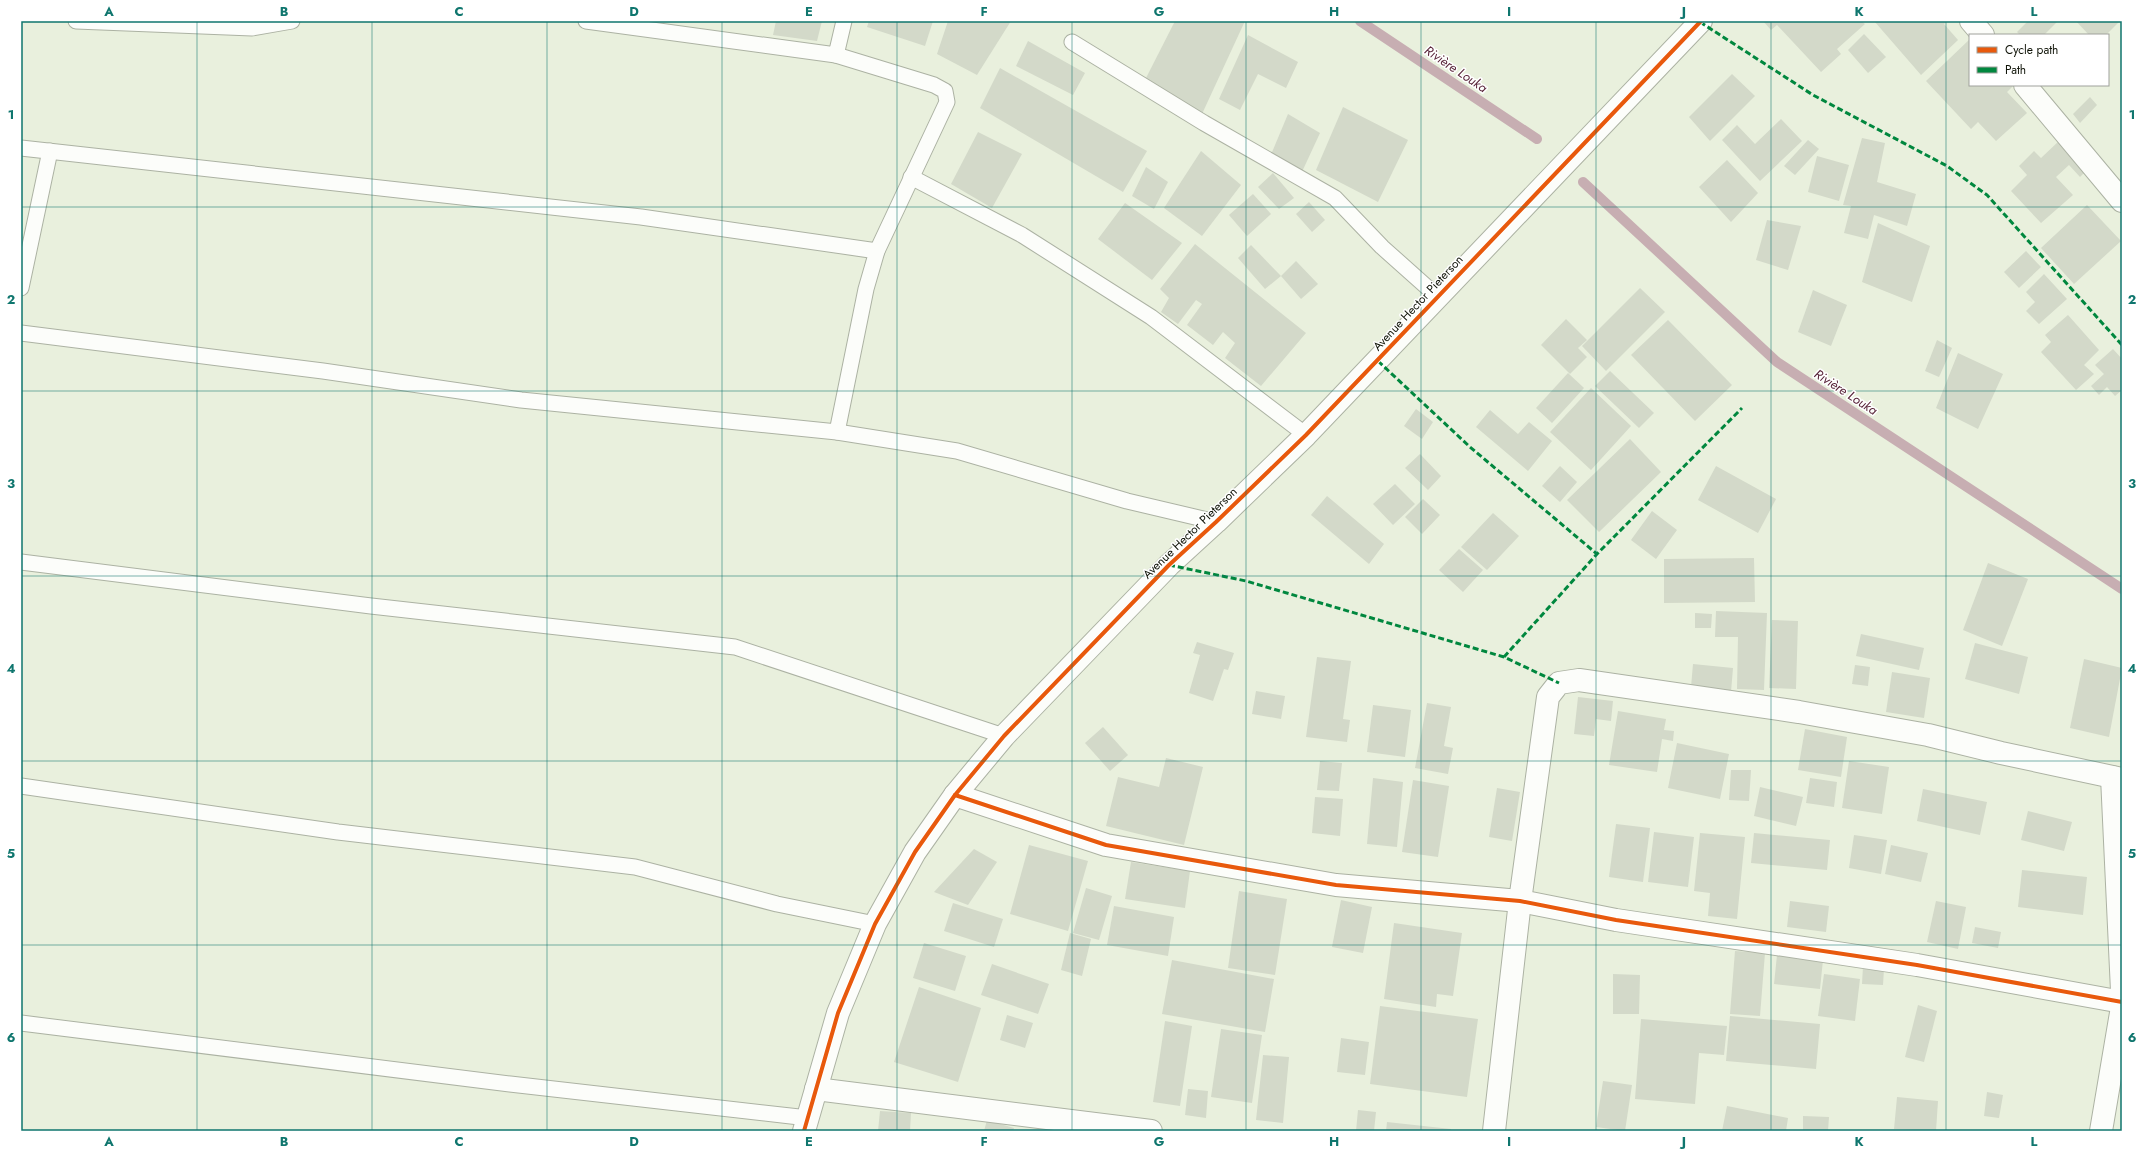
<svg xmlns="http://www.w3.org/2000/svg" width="2143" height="1152" viewBox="0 0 2143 1152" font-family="Jost,sans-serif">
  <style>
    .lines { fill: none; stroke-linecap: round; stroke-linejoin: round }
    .stream { stroke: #c7aeb2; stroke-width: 10 }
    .building { fill: #d3d9c9 }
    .lane-casing { stroke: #acb2a3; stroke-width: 17 }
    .street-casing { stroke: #acb2a3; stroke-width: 24 }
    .secondary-casing { stroke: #acb2a3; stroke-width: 24 }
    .lane { stroke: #fcfdfa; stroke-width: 15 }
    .street { stroke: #fcfdfa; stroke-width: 22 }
    .secondary { stroke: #fcfdfa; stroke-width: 22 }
    .quiet { stroke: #00873e; stroke-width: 3; stroke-dasharray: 6 3; stroke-linecap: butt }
    .cycleway-casing { stroke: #fff; stroke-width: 6 }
    .cycleway { stroke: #e8590c; stroke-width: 4 }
    .grid { fill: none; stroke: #0f766e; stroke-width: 1; stroke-opacity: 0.55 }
    .labels { text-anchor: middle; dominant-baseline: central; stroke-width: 3; stroke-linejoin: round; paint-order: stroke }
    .street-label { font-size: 12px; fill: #0f1307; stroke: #fff }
    .water-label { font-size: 13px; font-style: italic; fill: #582439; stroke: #fff }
    .neatline { fill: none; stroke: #0f766e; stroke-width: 1.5 }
    .grid-label { font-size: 13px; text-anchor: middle; font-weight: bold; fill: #0f766e }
  </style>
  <rect width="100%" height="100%" fill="#e9f0dd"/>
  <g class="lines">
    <g class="stream">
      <path d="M1360,21L1537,139"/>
      <path d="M1583,182L1777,362L2122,589"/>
    </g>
  </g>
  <g class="building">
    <path d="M776,21H822L817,41L773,35Z"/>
    <path d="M869,21H933L925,46L867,27Z"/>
    <path d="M948,21H1011L977,75L937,54Z"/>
    <path d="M1175,21H1245L1202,114L1145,80Z"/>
    <path d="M1763,21H1861L1865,24L1837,49L1841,54L1821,72L1777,25L1771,30Z"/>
    <path d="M1876,21H1947L1944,24L1958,40L1921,75L1875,22Z"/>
    <path d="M2028,21H2058L2044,35H2020L2017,32Z"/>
    <path d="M2076,21H2120L2106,35H2089Z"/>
    <path d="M1864,34L1886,57L1868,73L1848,50Z"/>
    <path d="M1248,35L1298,62L1286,88L1258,74L1240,110L1219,99Z"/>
    <path d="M1970,39V85H2014L2007,92L2027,113L1996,141L1978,122L1971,129L1926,81Z"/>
    <path d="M1028,41L1085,73L1073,95L1016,66Z"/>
    <path d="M1000,68L1147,151L1123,192L980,108Z"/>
    <path d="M1732,74L1755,96L1710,141L1689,117Z"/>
    <path d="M2090,97L2097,105L2080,123L2073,114Z"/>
    <path d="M1343,107L1408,140L1378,202L1316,170Z"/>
    <path d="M1288,114L1320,133L1301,174L1270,157Z"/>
    <path d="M1781,119L1802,141L1760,181L1722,140L1737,125L1755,144Z"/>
    <path d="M978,132L1022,154L992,208L951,184Z"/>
    <path d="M1862,138L1885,143L1877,182L1916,194L1907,226L1874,215L1868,239L1844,233L1851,206L1843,205Z"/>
    <path d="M1808,140L1819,149L1795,175L1784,166Z"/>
    <path d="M2060,140L2088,169L2080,177L2069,165L2056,177L2073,195L2041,223L2011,191L2027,175L2019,166L2034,151L2041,158Z"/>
    <path d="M1201,151L1241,185L1202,236L1164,208Z"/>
    <path d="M1817,156L1849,165L1839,201L1808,192Z"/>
    <path d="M1727,160L1758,193L1731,222L1699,187Z"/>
    <path d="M1146,167L1168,182L1154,209L1132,196Z"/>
    <path d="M1273,173L1294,198L1279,209L1258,187Z"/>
    <path d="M1253,194L1271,214L1247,236L1229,215Z"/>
    <path d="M1309,202L1325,220L1312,232L1296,214Z"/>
    <path d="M1125,203L1182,243L1152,280L1098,239Z"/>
    <path d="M2087,205L2121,241L2074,284L2041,248Z"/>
    <path d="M1767,220L1801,226L1788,270L1756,260Z"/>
    <path d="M1878,223L1930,246L1912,302L1862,282Z"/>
    <path d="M1195,244L1306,333L1261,386L1225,358L1235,343L1223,332L1213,345L1187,325L1202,304L1196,300L1178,324L1161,312L1169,298L1160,289Z"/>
    <path d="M1251,245L1281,276L1265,289L1238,258Z"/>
    <path d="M2026,251L2041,267L2019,288L2004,272Z"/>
    <path d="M1296,261L1318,284L1301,299L1281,276Z"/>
    <path d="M2044,274L2067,299L2039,324L2026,311L2035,302L2026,292Z"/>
    <path d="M1640,288L1665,312L1606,371L1582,346Z"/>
    <path d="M1813,290L1847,305L1831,346L1798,332Z"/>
    <path d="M2068,315L2099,350L2084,365L2094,374L2076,390L2041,352L2051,342L2045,335Z"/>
    <path d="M1566,319L1587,340L1578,348L1587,357L1570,374L1541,345Z"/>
    <path d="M1668,320L1732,385L1695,421L1631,355Z"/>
    <path d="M1937,340L1952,348L1939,377L1925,371Z"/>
    <path d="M2113,349L2122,359V390L2115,396L2107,387L2099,395L2091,386L2104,374L2095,365Z"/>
    <path d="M1958,353L2003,374L1978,429L1936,408Z"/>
    <path d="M1610,371L1654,413L1639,428L1595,386Z"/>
    <path d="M1568,373L1584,388L1552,423L1536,408Z"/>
    <path d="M1591,388L1631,426L1591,470L1550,432Z"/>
    <path d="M1416,409L1433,422L1422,439L1404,426Z"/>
    <path d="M1490,410L1518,434L1529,422L1552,441L1528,471L1476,427Z"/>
    <path d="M1630,439L1661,472L1599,532L1567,500Z"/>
    <path d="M1420,454L1441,476L1428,490L1405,468Z"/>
    <path d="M1560,466L1577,482L1560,502L1542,486Z"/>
    <path d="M1716,466L1776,499L1758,533L1698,500Z"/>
    <path d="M1395,484L1415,504L1393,525L1373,504Z"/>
    <path d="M1327,496L1384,544L1369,564L1311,515Z"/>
    <path d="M1423,499L1440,515L1422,534L1405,517Z"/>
    <path d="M1652,511L1677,530L1656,559L1631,540Z"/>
    <path d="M1493,513L1519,536L1487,570L1461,547Z"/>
    <path d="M1459,549L1483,570L1463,592L1439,570Z"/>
    <path d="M1754,558L1755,602L1664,603V559Z"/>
    <path d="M1988,563L2028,579L2002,646L1963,630Z"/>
    <path d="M1716,611L1767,613L1764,690L1737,689L1738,637H1715Z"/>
    <path d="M1695,613L1712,614L1711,628H1695Z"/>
    <path d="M1772,620L1798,621L1796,689L1769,688Z"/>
    <path d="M1861,634L1924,648L1919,670L1856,656Z"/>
    <path d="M1197,642L1234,653L1228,670L1224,669L1213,701L1189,693L1200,655L1193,653Z"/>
    <path d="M1975,643L2028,657L2019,694L1965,679Z"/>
    <path d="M1317,657L1351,661L1343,719L1350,720L1347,742L1306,737Z"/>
    <path d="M2084,659L2122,668L2109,737L2070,728Z"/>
    <path d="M1693,664L1733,668L1731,692L1691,687Z"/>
    <path d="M1855,665L1870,667L1868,686L1852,684Z"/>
    <path d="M1892,672L1930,678L1924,718L1886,712Z"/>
    <path d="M1256,691L1285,696L1281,719L1252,714Z"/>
    <path d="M1578,697L1613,701L1611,721L1596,719L1594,736L1574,734Z"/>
    <path d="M1427,703L1451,707L1444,746L1453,748L1448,774L1415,768Z"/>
    <path d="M1373,705L1411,710L1405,757L1367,752Z"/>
    <path d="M1618,711L1666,719L1664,730L1674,731L1673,741L1662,739L1657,772L1609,765Z"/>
    <path d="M1103,727L1128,755L1110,771L1085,743Z"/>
    <path d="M1805,729L1847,737L1841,777L1798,770Z"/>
    <path d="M1677,743L1729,754L1720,799L1668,788Z"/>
    <path d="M1166,758L1203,767L1184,845L1106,826L1118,777L1159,787Z"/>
    <path d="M1320,761L1342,763L1339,791L1317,790Z"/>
    <path d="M1849,761L1889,767L1882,814L1842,808Z"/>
    <path d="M1731,770H1751L1749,801L1729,800Z"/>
    <path d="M1373,778L1403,782L1397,847L1367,844Z"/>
    <path d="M1810,778L1837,782L1834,807L1806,803Z"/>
    <path d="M1413,780L1449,786L1438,857L1402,852Z"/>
    <path d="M1760,787L1803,797L1796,826L1754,816Z"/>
    <path d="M1497,788L1520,792L1512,841L1489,837Z"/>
    <path d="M1923,789L1987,802L1980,835L1917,821Z"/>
    <path d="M1315,797L1343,799L1340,836L1312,833Z"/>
    <path d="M2028,811L2072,822L2064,851L2021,840Z"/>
    <path d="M1616,824L1650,828L1643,882L1609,877Z"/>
    <path d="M1654,832L1694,837L1688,887L1648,882Z"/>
    <path d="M1700,833L1745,837L1737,919L1708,916L1710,893L1694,891Z"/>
    <path d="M1754,833L1830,840L1827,870L1751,863Z"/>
    <path d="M1854,835L1887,840L1881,874L1849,868Z"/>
    <path d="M1029,845L1088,861L1068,931L1010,914Z"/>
    <path d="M1891,845L1928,853L1921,882L1885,874Z"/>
    <path d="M974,849L997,862L968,905L934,892Z"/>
    <path d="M1131,862L1190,871L1185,908L1125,899Z"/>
    <path d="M2022,870L2087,877L2083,915L2018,907Z"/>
    <path d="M1086,888L1112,896L1099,940L1073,933Z"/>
    <path d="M1239,891L1287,899L1275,975L1228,968Z"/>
    <path d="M1341,900L1372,907L1363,953L1332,947Z"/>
    <path d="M1790,901L1829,906L1826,932L1787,927Z"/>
    <path d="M1936,901L1966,907L1958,949L1927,942Z"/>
    <path d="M953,903L1003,919L994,947L944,931Z"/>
    <path d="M1114,906L1174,917L1168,956L1107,945Z"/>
    <path d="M1394,923L1462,933L1453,996L1437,994L1436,1007L1384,999Z"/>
    <path d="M1975,927L2001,932L1998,948L1972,943Z"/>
    <path d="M1070,933L1091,939L1082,976L1061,970Z"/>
    <path d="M924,943L966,956L955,991L913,978Z"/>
    <path d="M1735,951L1765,953L1760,1016L1730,1014Z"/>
    <path d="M1777,955L1823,960L1820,989L1774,984Z"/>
    <path d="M1172,960L1274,979L1265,1032L1162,1014Z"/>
    <path d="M992,964L1049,984L1038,1014L981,995Z"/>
    <path d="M1863,966L1884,969L1883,985L1862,984Z"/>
    <path d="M1613,974L1640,975L1639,1014H1613Z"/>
    <path d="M1824,974L1860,979L1855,1021L1818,1016Z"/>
    <path d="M919,987L981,1008L958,1082L894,1062Z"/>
    <path d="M1918,1005L1937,1011L1924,1062L1905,1057Z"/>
    <path d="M1380,1006L1478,1019L1467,1097L1370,1084Z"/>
    <path d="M1007,1015L1033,1023L1025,1048L1000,1040Z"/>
    <path d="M1730,1016L1820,1024L1816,1069L1726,1061Z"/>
    <path d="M1641,1019L1727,1026L1724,1055L1699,1053L1695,1104L1635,1099Z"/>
    <path d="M1165,1021L1192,1026L1180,1106L1153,1102Z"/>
    <path d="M1221,1029L1262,1035L1252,1103L1211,1097Z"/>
    <path d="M1341,1038L1369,1042L1365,1075L1337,1072Z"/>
    <path d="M1263,1055L1289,1057L1283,1123L1256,1120Z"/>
    <path d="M1603,1081L1632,1085L1625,1131L1596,1127Z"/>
    <path d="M1188,1089L1208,1091L1206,1118L1185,1115Z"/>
    <path d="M1987,1092L2003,1095L1999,1118L1984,1116Z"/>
    <path d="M1897,1097L1938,1101L1936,1131L1894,1129Z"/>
    <path d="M1727,1106L1788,1118L1786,1131H1722Z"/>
    <path d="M1358,1110L1376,1112L1374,1131H1356Z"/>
    <path d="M880,1111L911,1113L910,1131H878Z"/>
    <path d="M1803,1116L1829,1117L1828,1131H1803Z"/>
    <path d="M987,1120L1014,1128L1013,1131H984Z"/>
    <path d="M1387,1122L1451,1129V1131H1386Z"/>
  </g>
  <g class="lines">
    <defs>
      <g id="lane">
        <path d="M76,21L252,28L292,21"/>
        <path d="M586,21L836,55L844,21"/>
        <path d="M1072,42L1204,123L1335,198L1382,247L1438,297"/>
        <path d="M836,55L934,85L945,91L947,102L877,251L866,289L837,432"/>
        <path d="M21,148L641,217L877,251"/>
        <path d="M911,177L1022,235L1151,317L1306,435"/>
        <path d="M21,288L50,151"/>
        <path d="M21,333L323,371L521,400L837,432L957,451L1127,501L1216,522"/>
        <path d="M21,562L371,606L735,647L1004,736"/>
        <path d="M21,786L338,832L635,867L777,904L875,924"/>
        <path d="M21,1023L510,1084L808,1118"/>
      </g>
      <g id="street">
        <path d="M1971,21L1983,35"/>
        <path d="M2025,85L2122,201"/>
        <path d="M2112,777L2122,991"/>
        <path d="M955,795L1106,845L1336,885L1520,901L1616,920L1917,965L2122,1002"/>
        <path d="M816,1089L1151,1131"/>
        <path d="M1494,1131L1520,901L1548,697L1559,683L1579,680L1799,712L1928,735L2001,753L2122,779"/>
        <path d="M2101,1131L2122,1007"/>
      </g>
      <path id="secondary" d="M804,1131L838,1013L875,924L915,852L955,795L1004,736L1169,565L1216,522L1306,435L1701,21"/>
    </defs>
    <use href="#lane" class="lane-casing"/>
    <use href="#street" class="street-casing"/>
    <use href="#secondary" class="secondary-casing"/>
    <use href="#lane" class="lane"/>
    <use href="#street" class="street"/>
    <use href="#secondary" class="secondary"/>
    <g class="quiet">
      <path d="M1700,22L1813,95L1947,166L1987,195L2122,345"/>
      <path d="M1378,361L1470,447L1597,554"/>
      <path d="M1169,565L1246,581L1504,657L1559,683"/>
      <path d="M1504,657L1597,554L1742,408"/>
    </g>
    <defs>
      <g id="cycleway">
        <path d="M955,795L1106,845L1336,885L1520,901L1616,920L1917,965L2122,1002"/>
        <path d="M804,1131L838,1013L875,924L915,852L955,795L1004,736L1169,565L1216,522L1306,435L1701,21"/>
      </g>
    </defs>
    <use href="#cycleway" class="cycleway-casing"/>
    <use href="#cycleway" class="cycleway"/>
  </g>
  <path class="grid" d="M197,21V1131M372,21V1131M547,21V1131M722,21V1131M897,21V1131M1072,21V1131M1246,21V1131M1421,21V1131M1596,21V1131M1771,21V1131M1946,21V1131M21,207H2122M21,391H2122M21,576H2122M21,761H2122M21,945H2122"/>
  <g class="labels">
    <g class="street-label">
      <text transform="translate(1418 303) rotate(-47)">Avenue Hector Pieterson</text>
      <text transform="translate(1190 533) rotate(-44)">Avenue Hector Pieterson</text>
    </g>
    <g class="water-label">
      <text transform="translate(1456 69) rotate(34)">Rivière Louka</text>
      <text transform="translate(1846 392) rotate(33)">Rivière Louka</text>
    </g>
  </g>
  <rect width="2143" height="1152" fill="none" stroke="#ffffff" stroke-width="44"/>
  <rect x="1969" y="34" width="140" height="52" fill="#ffffff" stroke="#9fa19c"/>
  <rect x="1977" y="47" width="20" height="6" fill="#e8590c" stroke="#9fa19c"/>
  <text x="2005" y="54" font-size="12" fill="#0f1307">Cycle path</text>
  <rect x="1977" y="67" width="20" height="6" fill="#00873e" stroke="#9fa19c"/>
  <text x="2005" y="74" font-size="12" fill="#0f1307">Path</text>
  <rect x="22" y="22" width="2099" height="1108" class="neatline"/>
  <g class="grid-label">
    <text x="109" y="16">A</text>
    <text x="284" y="16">B</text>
    <text x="459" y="16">C</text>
    <text x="634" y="16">D</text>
    <text x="809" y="16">E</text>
    <text x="984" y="16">F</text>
    <text x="1159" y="16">G</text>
    <text x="1334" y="16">H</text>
    <text x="1509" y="16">I</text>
    <text x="1684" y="16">J</text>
    <text x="1859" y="16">K</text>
    <text x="2034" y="16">L</text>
    <text x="11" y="119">1</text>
    <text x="2132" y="119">1</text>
    <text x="11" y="304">2</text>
    <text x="2132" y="304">2</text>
    <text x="11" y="488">3</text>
    <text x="2132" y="488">3</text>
    <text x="11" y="673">4</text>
    <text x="2132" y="673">4</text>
    <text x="11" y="858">5</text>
    <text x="2132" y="858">5</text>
    <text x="11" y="1042">6</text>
    <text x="2132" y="1042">6</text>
    <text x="109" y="1146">A</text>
    <text x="284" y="1146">B</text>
    <text x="459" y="1146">C</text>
    <text x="634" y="1146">D</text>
    <text x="809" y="1146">E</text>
    <text x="984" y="1146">F</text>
    <text x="1159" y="1146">G</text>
    <text x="1334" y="1146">H</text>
    <text x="1509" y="1146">I</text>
    <text x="1684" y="1146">J</text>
    <text x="1859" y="1146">K</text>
    <text x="2034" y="1146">L</text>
  </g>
</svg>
